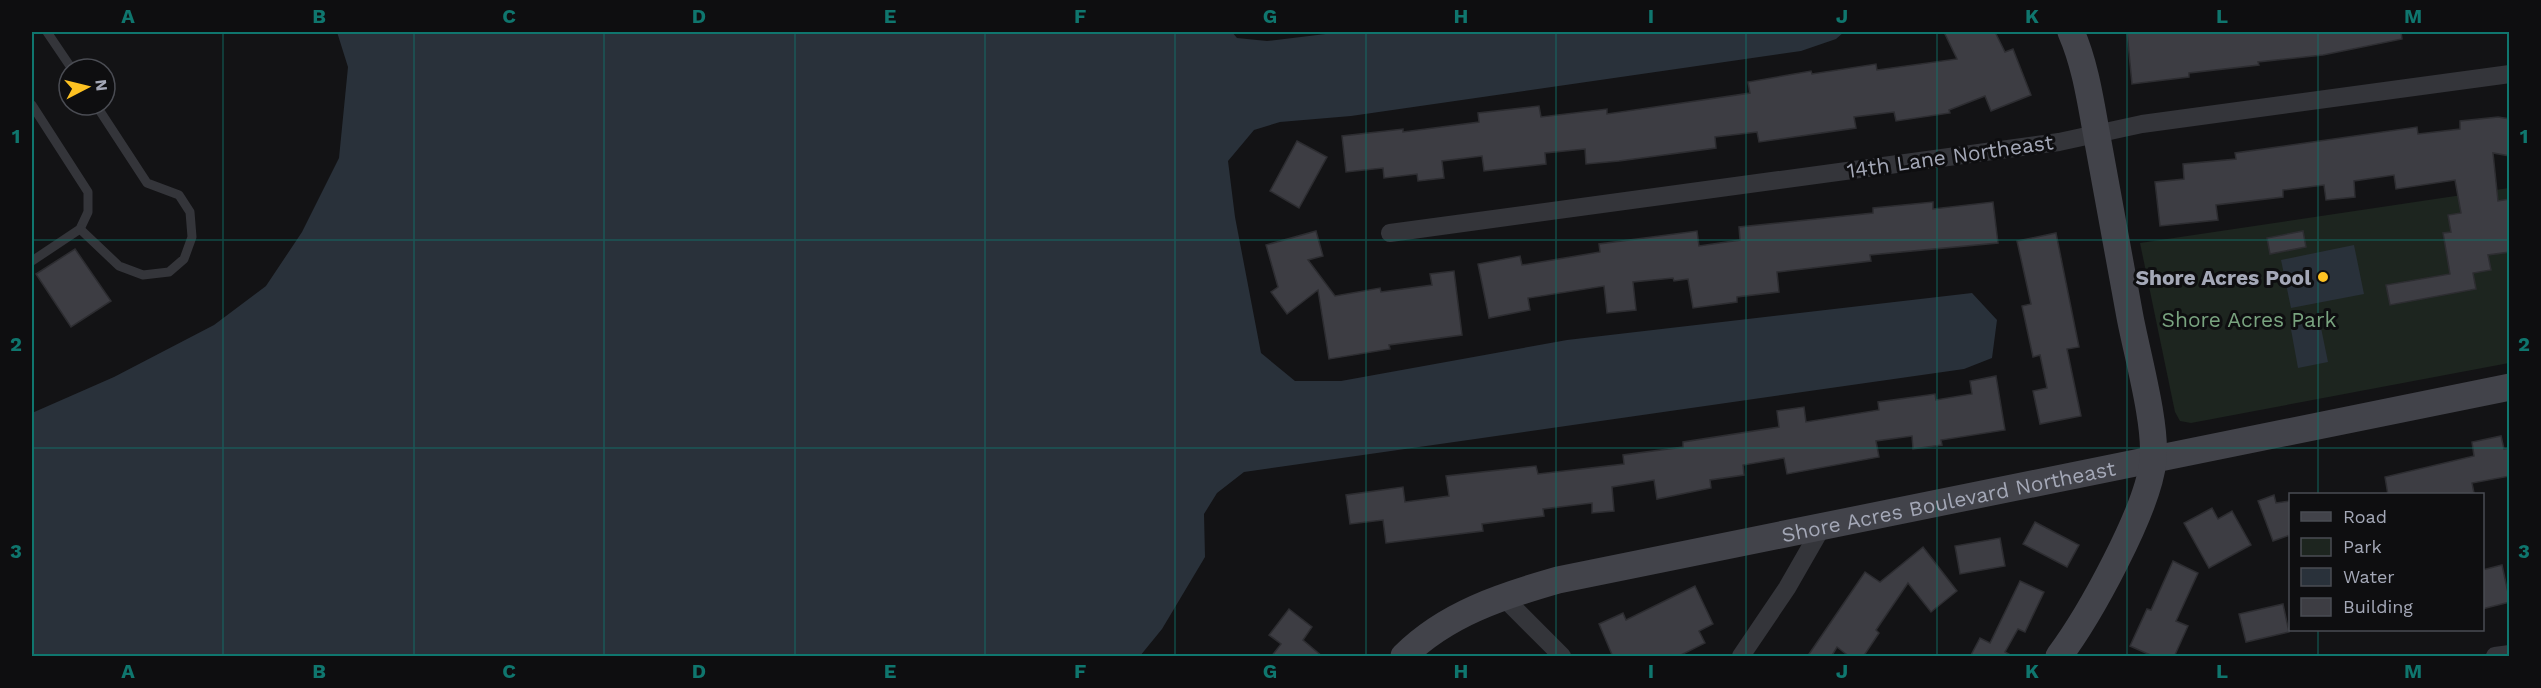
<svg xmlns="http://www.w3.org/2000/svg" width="2541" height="688" viewBox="0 0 2541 688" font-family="'Work Sans',sans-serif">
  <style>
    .green { fill: #1d251f }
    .water { fill: #29313a }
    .building { fill: #3d3d43; stroke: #2d2d31; stroke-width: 1.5 }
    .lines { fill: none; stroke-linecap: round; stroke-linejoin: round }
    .lane { stroke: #34353a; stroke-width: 9 }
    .street { stroke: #34353a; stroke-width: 18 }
    .secondary { stroke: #42434a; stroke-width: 27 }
    .grid { fill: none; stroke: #0f766e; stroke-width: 1.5; stroke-opacity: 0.55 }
    .poi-dot { fill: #fec222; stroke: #0e0e10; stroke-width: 2 }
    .labels { text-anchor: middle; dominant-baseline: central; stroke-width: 6; stroke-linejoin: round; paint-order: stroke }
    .street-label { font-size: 21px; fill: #a4a8b7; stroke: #0e0e10 }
    .poi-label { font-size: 21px; font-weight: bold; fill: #a4a8b7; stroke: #0e0e10; text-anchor: end }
    .park-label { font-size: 21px; fill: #79a37f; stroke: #0e0e10 }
    .neatline { fill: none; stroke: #0f766e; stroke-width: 2 }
    .grid-label { font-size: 20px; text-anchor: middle; font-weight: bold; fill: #0f766e }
  </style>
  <rect width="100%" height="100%" fill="#131315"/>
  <path class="green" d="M2509,188V363L2191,423L2180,421L2175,412L2140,243Z"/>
  <g class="water">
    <path d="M337,32H1232L1237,38L1267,41L1342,32H1844L1836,39L1801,51L1351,116L1280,122L1254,130L1228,161L1235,217L1261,353L1295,381H1341L1567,340L1972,293L1997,320L1992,358L1964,369L1244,472L1217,493L1204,514L1205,557L1162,629L1140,656H32V413L114,377L214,325L266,286L302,232L339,158L348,67Z"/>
    <path d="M2354,245L2364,294L2291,308L2281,260Z"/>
    <path d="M2319,318L2328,362L2298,368L2290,324Z"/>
  </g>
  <g class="building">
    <path d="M1944,32H1995L2005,52L2013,49L2031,95L1991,111L1985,96L1949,110L1950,113L1896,121L1894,112L1854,117L1856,128L1759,142L1757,132L1715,137L1716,148L1619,161L1586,164L1585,149L1545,153L1546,164L1484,171L1482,156L1442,161L1444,178L1418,181L1417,174L1384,178L1383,168L1346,172L1342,136L1403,129V132L1479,122L1478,113L1539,106L1541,117L1607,109V114L1750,93L1748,82L1811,71L1812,74L1876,64L1877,70L1957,59Z"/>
    <path d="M2127,32H2401L2402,39L2323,55L2258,62L2259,65L2189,73V77L2132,84Z"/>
    <path d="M2498,117L2510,119V156L2493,153L2498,201L2510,199V252L2488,255L2491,270L2473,273L2476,289L2390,305L2386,285L2450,274L2443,233L2451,232L2448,215L2461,213L2455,180L2396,189L2394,175L2354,181L2355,197L2326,200L2324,185L2283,190V197L2216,205L2218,220L2160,226L2155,182L2184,179L2183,164L2236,159L2235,153L2417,127L2418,134L2460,129V121Z"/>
    <path d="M1297,141L1327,157L1299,208L1270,191Z"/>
    <path d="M1933,202V209L1993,202L1998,243L1870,255L1871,261L1777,272L1779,292L1737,297V302L1693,308L1688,279L1674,281L1673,278L1633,282L1636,310L1607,313L1604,286L1528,298L1530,310L1489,318L1478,264L1520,256L1522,265L1600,252L1599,244L1697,231L1699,246L1740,240L1739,227L1873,213V208Z"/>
    <path d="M1316,231L1323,256L1308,260L1335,296L1380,288L1381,292L1432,285L1430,274L1454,271L1462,335L1389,345L1390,349L1329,359L1318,290L1287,314L1271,292L1278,287L1266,245Z"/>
    <path d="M2303,231L2306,247L2270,254L2267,238Z"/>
    <path d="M2056,233L2079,347L2067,349L2081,416L2040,424L2033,391L2047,388L2040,355L2033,357L2022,306L2031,304L2017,241Z"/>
    <path d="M75,249L111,301L71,327L36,274Z"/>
    <path d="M1996,376L2005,430L1941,440L1942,445L1913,449L1912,436L1876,441L1879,457L1787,474L1784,458L1743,465L1744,475L1710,480L1711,488L1657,499L1654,480L1612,487L1614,511L1592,513V503L1543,509L1544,516L1482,524L1483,531L1386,543L1383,520L1350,524L1346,495L1403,487L1405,502L1449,496L1446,476L1536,466L1538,474L1624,464L1623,455L1683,447V442L1779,427L1777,411L1804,407L1806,422L1879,410L1878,402L1935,394L1936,400L1972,394L1970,381Z"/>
    <path d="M2501,436L2504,449L2510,448V476L2472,483L2474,493L2464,495H2388L2385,477L2474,456L2472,442Z"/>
    <path d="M2274,495L2276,503L2290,501V535L2273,541L2258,501Z"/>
    <path d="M2212,508L2218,519L2232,511L2251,545L2209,568L2184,523Z"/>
    <path d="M2035,522L2079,545L2067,567L2023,544Z"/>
    <path d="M2000,538L2005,566L1960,574L1955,546Z"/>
    <path d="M1923,547L1957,591L1931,612L1908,583L1876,630L1879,633L1863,657H1850L1837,647L1831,657H1807L1865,572L1880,582Z"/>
    <path d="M2173,561L2198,573L2176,621L2188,626L2174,657H2155L2130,646L2147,609L2151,610Z"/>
    <path d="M2502,565L2510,602L2482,609V570Z"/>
    <path d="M2020,581L2044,592L2025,632L2018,629L2005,652L2014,657H1970L1980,638L1990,643Z"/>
    <path d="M1695,586L1713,624L1699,631L1705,643L1677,657H1613L1599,624L1623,613L1626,620Z"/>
    <path d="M2283,604L2289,632L2246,642L2239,614Z"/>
    <path d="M1289,609L1312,627L1303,640L1323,657H1271L1281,644L1269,635Z"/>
  </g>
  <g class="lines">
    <g class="lane">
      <path d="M47,32L72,69"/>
      <path d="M32,105L88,192V212L80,229L32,261"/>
      <path d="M80,229L119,266L143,275L169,272L184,259L192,237L190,212L179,195L147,183L96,105"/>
    </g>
    <g class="street">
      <path d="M1390,233L2059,142L2142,124L2510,74"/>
      <path d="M1502,596L1562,656"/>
      <path d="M1741,656L1787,588L1822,527"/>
      <path d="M2495,656L2510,654"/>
    </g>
    <g class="secondary">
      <path id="s1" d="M1404,656C1446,614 1502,596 1558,580L2510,387"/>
      <path d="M2059,656C2089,616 2148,510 2153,461C2157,425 2137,354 2130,317C2119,259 2109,200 2098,142C2091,105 2086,66 2071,32"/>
    </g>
  </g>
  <path class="grid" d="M223,32V656M414,32V656M604,32V656M795,32V656M985,32V656M1175,32V656M1366,32V656M1556,32V656M1746,32V656M1937,32V656M2127,32V656M2318,32V494M32,240H2510M32,448H2510M2318,630V656"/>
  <circle class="poi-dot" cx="2323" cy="277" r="6"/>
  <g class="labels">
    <g class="street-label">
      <text transform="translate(1950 156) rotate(-8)">14th Lane Northeast</text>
      <text stroke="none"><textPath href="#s1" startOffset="572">Shore Acres Boulevard Northeast</textPath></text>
    </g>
    <g class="poi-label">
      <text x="2311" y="277">Shore Acres Pool</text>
    </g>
    <g class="park-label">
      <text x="2249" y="319">Shore Acres Park</text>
    </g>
  </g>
  <rect width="2541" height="688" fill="none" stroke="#0e0e10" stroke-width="66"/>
  <rect x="2289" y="493" width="195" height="138" fill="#0e0e10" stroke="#4a4c53" stroke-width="1.5"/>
  <rect x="2301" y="512" width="30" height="9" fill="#42434a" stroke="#4a4c53" stroke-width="1.5"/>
  <text x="2343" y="523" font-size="18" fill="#a4a8b7">Road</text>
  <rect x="2301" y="538" width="30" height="18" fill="#1d251f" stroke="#4a4c53" stroke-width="1.5"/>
  <text x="2343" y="553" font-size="18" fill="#a4a8b7">Park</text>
  <rect x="2301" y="568" width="30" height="18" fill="#29313a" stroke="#4a4c53" stroke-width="1.5"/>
  <text x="2343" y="583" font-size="18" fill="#a4a8b7">Water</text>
  <rect x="2301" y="598" width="30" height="18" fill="#3d3d43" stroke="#4a4c53" stroke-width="1.5"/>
  <text x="2343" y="613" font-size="18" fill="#a4a8b7">Building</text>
  <g transform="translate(87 87) rotate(83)"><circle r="28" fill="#0e0e10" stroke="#4a4c53" stroke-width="1.5"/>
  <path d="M0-4.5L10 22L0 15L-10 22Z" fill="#fec222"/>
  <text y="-9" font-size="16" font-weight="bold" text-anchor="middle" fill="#a4a8b7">N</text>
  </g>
  <rect x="33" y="33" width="2475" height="622" class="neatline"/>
  <g class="grid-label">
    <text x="128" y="23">A</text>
    <text x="319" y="23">B</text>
    <text x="509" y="23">C</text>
    <text x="699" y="23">D</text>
    <text x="890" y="23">E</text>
    <text x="1080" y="23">F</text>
    <text x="1270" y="23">G</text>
    <text x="1461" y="23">H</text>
    <text x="1651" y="23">I</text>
    <text x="1842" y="23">J</text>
    <text x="2032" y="23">K</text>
    <text x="2222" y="23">L</text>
    <text x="2413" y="23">M</text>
    <text x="16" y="143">1</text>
    <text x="2524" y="143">1</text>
    <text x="16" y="351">2</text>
    <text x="2524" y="351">2</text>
    <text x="16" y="558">3</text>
    <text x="2524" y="558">3</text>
    <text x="128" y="678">A</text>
    <text x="319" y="678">B</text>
    <text x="509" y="678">C</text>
    <text x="699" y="678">D</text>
    <text x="890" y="678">E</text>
    <text x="1080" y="678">F</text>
    <text x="1270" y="678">G</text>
    <text x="1461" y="678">H</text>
    <text x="1651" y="678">I</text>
    <text x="1842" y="678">J</text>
    <text x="2032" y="678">K</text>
    <text x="2222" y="678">L</text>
    <text x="2413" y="678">M</text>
  </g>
</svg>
